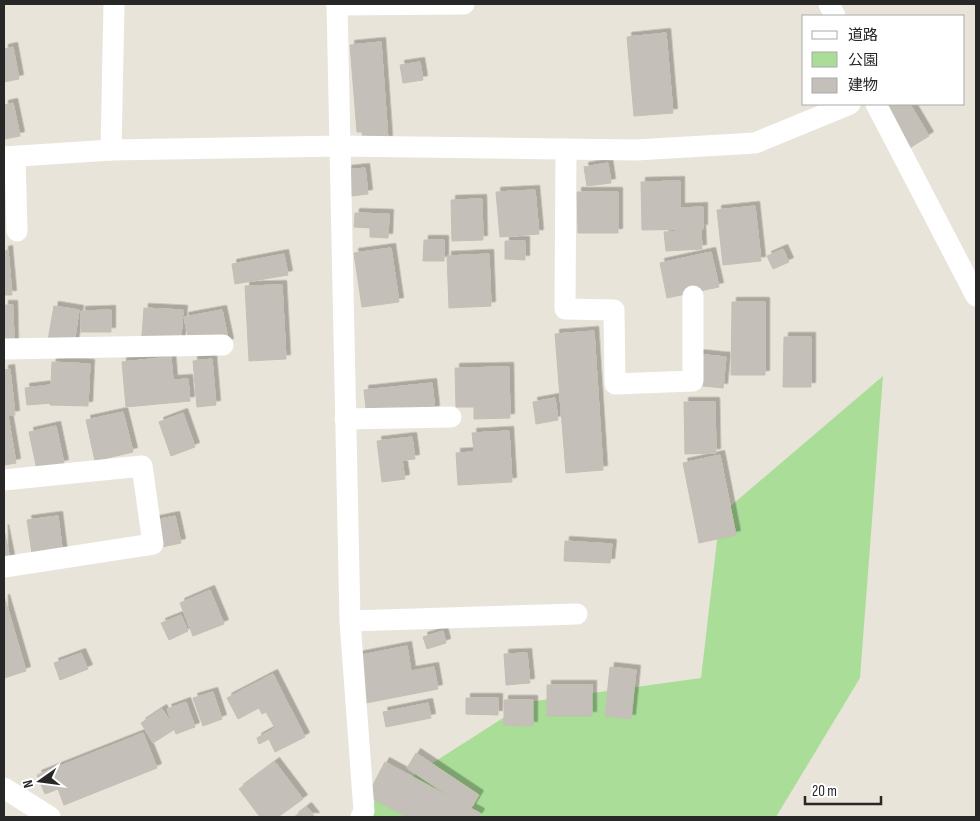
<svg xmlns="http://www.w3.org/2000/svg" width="980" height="821" viewBox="0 0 980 821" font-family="'Sofia Sans Condensed','Noto Sans JP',sans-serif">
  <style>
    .green { fill: #a9dd98 }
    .building { fill: #c4c0b9; stroke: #c4bfb3; filter: url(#shadow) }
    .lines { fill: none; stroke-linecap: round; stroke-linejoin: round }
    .street { stroke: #fff; stroke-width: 21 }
  </style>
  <defs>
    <filter id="shadow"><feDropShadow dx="4.5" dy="-4.5" stdDeviation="0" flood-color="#0004"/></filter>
  </defs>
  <rect width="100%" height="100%" fill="#e9e4d9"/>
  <path class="green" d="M883,376L860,678L776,817H366L375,800L528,702L701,678L720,515Z"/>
  <g class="building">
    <path d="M666,33L673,113L634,116L627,37Z"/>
    <path d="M381,42L388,140L363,142L362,132H357L350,45Z"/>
    <path d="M13,47L19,79L4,82V49Z"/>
    <path d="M420,62L423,80L403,83L400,65Z"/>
    <path d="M13,103L20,136L4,139V105Z"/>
    <path d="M894,104H910L929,136L908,149L884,109Z"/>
    <path d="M608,163L611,183L587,186L584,167Z"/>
    <path d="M365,168L368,194L351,196L347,170Z"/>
    <path d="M680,181V208L703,207V229L642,230L641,182Z"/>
    <path d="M535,190L539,234L500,237L496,192Z"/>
    <path d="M577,192H618V233H578Z"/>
    <path d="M482,199L483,240L452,241L451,200Z"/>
    <path d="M755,206L761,261L723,265L717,210Z"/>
    <path d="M355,213L389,214L388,238L370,237V228L354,227Z"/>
    <path d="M701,230L702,249L666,251L664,232Z"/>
    <path d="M424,240H444V261H423Z"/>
    <path d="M505,241H525V260L505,259Z"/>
    <path d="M391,248L399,302L362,307L354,253Z"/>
    <path d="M783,249L789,262L773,269L767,256Z"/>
    <path d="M8,250L12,295H4V251Z"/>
    <path d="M711,252L719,287L667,298L660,263Z"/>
    <path d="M284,254L288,275L235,284L232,264Z"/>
    <path d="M489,254L491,306L449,308L447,256Z"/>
    <path d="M282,285L286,359L249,361L245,286Z"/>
    <path d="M732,302H765V375H731Z"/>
    <path d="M4,305H13L14,345H4Z"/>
    <path d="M54,306L79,310L74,345L48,340Z"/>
    <path d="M144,308L183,310L180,351L141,348Z"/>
    <path d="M111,310V332H81V311Z"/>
    <path d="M222,310L229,343L191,351L184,317Z"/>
    <path d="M594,331L603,470L566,473L555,334Z"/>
    <path d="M784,337H811V387H783Z"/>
    <path d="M696,354L726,357L723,388L693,385Z"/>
    <path d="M171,357L173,380L188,379L190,401L126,407L122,362Z"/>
    <path d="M212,359L216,405L197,407L193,361Z"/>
    <path d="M52,362L90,364L88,406L50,405Z"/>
    <path d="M509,367L510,418L474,419V407H456L455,368Z"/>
    <path d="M10,369L15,415L4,416V370Z"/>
    <path d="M432,383L435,410L367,417L364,390Z"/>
    <path d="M50,385L52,403L27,405L25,388Z"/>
    <path d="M555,398L558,420L536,424L533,402Z"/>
    <path d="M684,402H715L716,453L685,454Z"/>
    <path d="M123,412L133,452L95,461L86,420Z"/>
    <path d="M183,413L195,447L171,456L159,422Z"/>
    <path d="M8,416L16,463L4,465V417Z"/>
    <path d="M56,426L64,464L37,470L29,432Z"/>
    <path d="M509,431L512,482L458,485L456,453L474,452L472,433Z"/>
    <path d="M412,437L415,459L402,460L405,479L382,482L377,441Z"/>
    <path d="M720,455L736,535L699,543L683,463Z"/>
    <path d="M58,516L63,556L33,560L27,520Z"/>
    <path d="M175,516L181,543L157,548L151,521Z"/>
    <path d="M4,529L11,564L4,566Z"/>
    <path d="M565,541L612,544L610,563L564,561Z"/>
    <path d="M210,590L224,624L193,636L180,603Z"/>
    <path d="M4,599H5L26,671L4,678Z"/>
    <path d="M181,615L188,631L169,640L161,623Z"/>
    <path d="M443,631L446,643L427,649L423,637Z"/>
    <path d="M407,646L411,671L434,667L438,689L366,703L356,656Z"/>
    <path d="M81,653L88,669L60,680L54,663Z"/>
    <path d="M527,653L530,683L506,685L504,654Z"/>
    <path d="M610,667L636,670L631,719L605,716Z"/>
    <path d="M273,674L305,737L275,752L269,739L259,744L257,738L275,728L266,712L262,714L259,708L238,719L227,698Z"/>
    <rect x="547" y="685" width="45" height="31"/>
    <path d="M213,692L222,719L203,726L193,698Z"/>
    <path d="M466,698H498V715L466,714Z"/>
    <path d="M504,700H533V726L504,725Z"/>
    <path d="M186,702L195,727L176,734L167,709Z"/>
    <path d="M428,703L431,718L386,727L383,712Z"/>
    <path d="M162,709L175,729L153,743L141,723Z"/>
    <path d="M143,733L157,768L64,805L58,789L45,794L37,775Z"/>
    <path d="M416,753L479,795L470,810L407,768Z"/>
    <path d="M275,762L303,799L278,817H260L239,789Z"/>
    <path d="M385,762L480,813L478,817H407L367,796Z"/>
    <path d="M307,807L315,817H294Z"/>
  </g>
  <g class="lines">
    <g class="street">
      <path d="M337,4L350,621L364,811L361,817"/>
      <path d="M829,4L835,16"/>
      <path d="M337,5L464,4"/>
      <path d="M876,104L976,296"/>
      <path d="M566,149L565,309L614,310L615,384L693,381V296"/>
      <path d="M111,150L114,4"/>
      <path d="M4,157L111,150L340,146L636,150L755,143L850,104"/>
      <path d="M15,157L17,231"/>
      <path d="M4,349L223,345"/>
      <path d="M345,419L451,417"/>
      <path d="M4,480L142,466L153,544L4,567"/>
      <path d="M350,621L577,614"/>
      <path d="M4,788L50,817"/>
    </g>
  </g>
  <rect width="980" height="821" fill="none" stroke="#272727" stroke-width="10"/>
  <rect x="802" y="15" width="162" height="90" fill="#ffffff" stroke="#a9a9a9"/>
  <rect x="812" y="31" width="25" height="8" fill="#ffffff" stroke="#a9a9a9"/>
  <text x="848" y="40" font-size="15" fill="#272727">道路</text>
  <rect x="812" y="52" width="25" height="15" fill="#a9dd98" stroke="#a9a9a9"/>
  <text x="848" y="65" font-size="15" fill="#272727">公園</text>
  <rect x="812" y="78" width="25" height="15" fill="#c4c0b9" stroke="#a9a9a9"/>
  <text x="848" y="90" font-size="15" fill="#272727">建物</text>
  <g transform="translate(40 781) rotate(256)" stroke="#ffffff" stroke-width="4" paint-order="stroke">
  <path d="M0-4L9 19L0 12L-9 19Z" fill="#272727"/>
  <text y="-8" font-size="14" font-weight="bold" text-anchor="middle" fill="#272727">N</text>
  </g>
  <path d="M805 796v8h76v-8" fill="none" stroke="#272727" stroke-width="2.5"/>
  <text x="812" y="796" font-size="15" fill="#272727" stroke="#ffffff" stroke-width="4" paint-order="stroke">20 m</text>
</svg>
